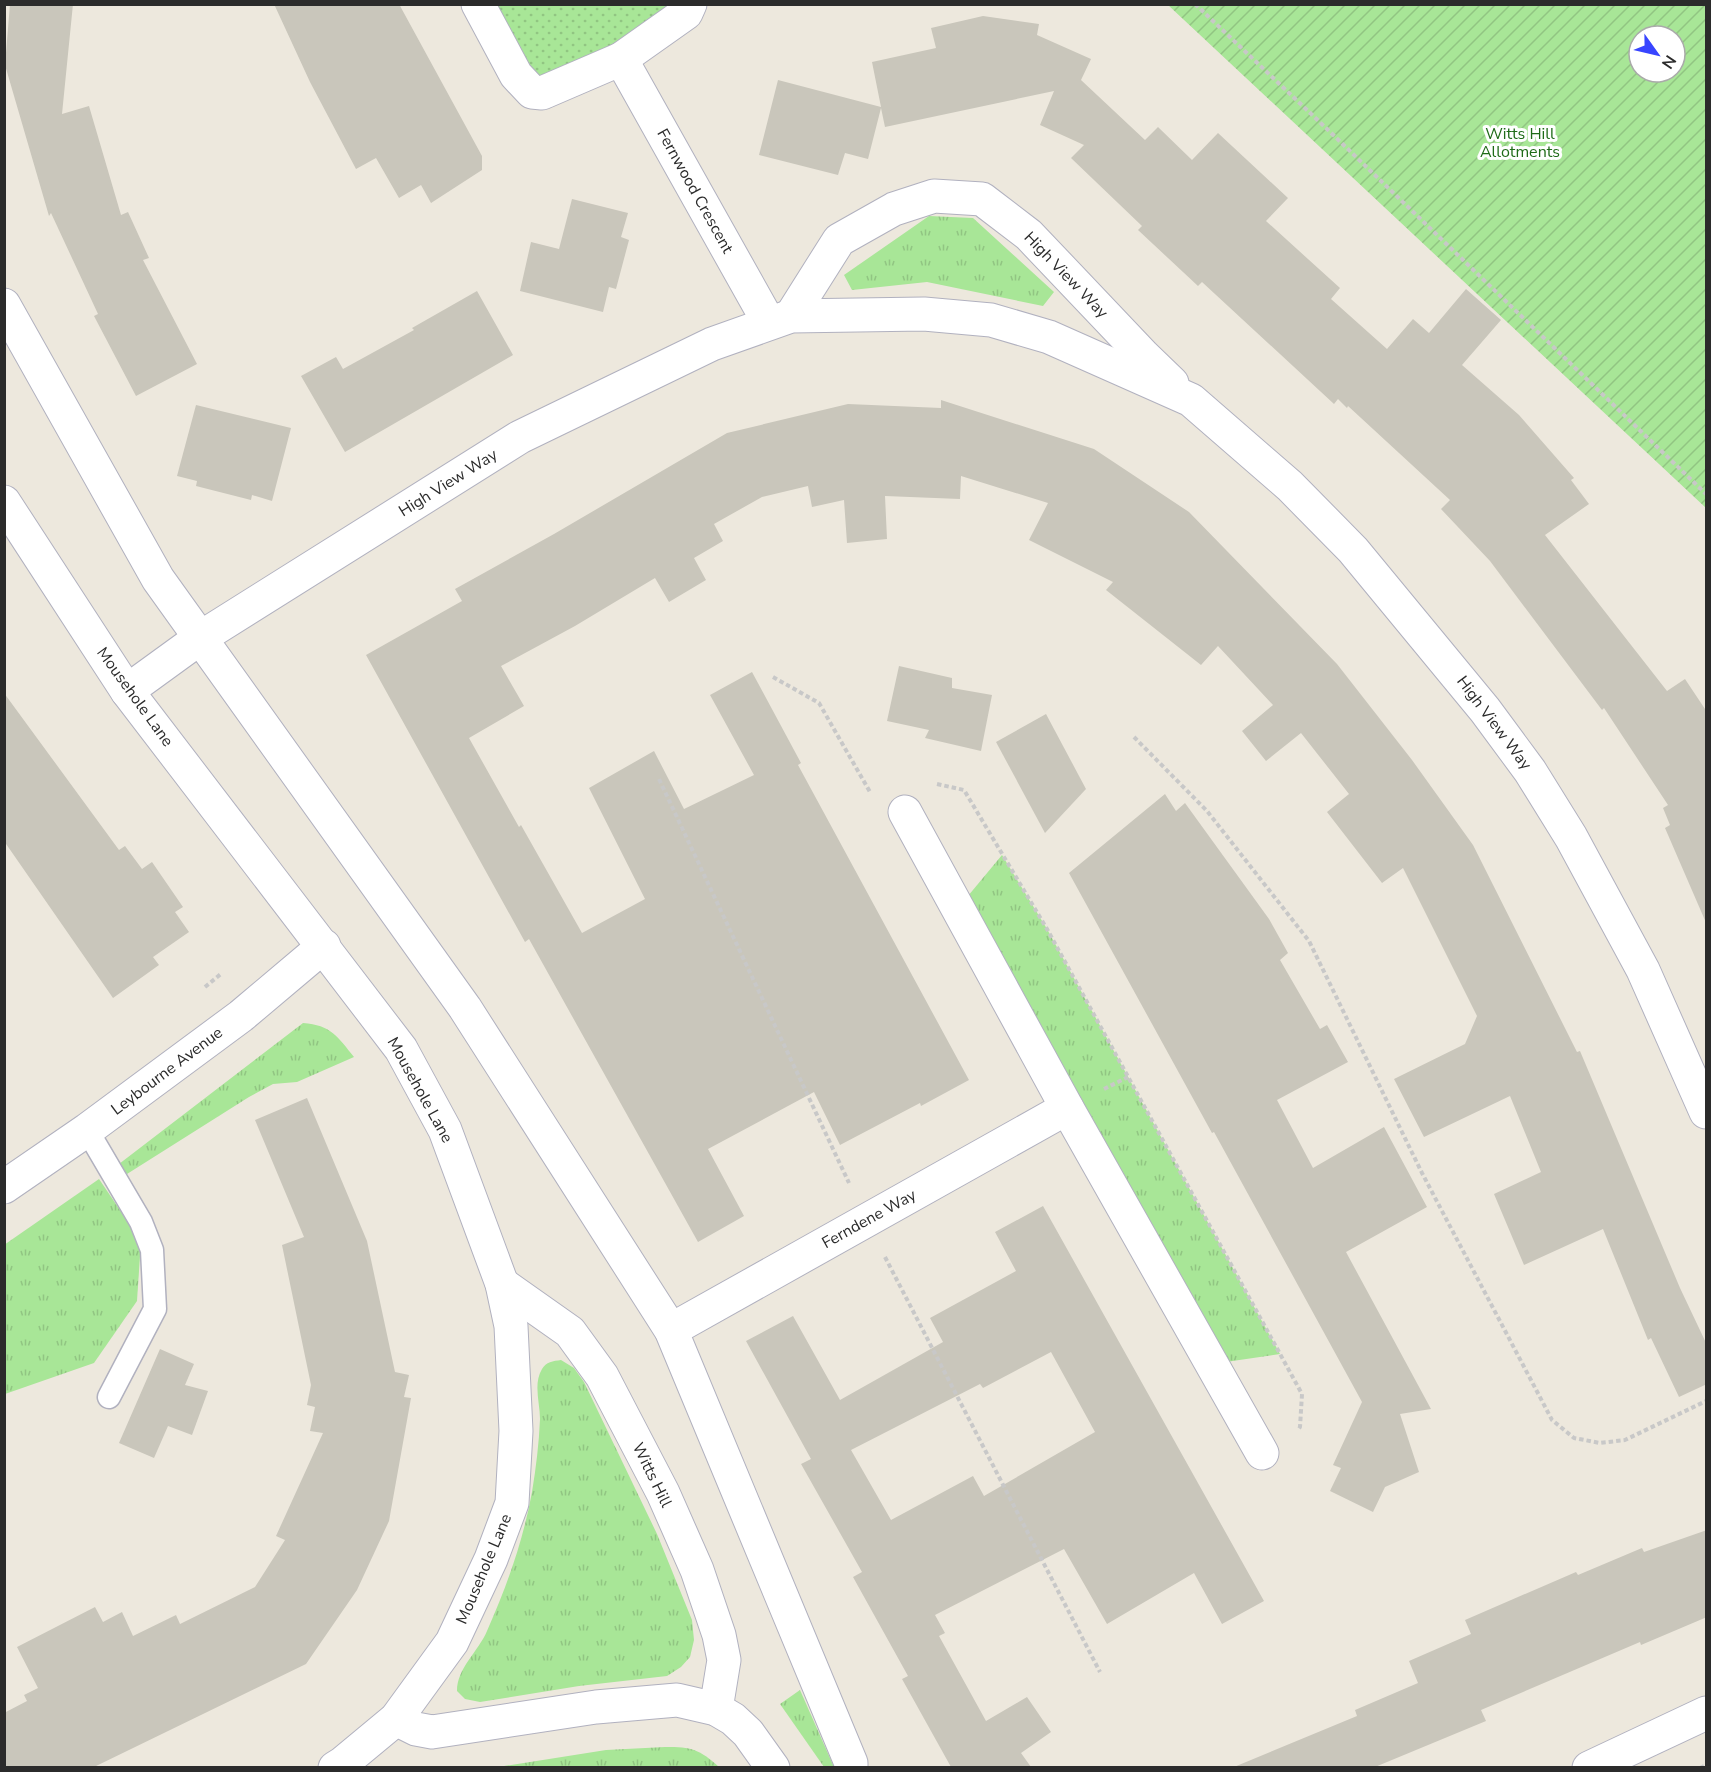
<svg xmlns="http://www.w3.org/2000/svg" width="1711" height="1772" viewBox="0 0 1711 1772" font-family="'Nunito Sans',sans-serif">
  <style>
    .grass { fill: url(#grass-tufts) }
    .park { fill: url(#park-dots) }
    .garden { fill: url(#garden-furrows); fill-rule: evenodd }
    .building { fill: #c9c6bb; fill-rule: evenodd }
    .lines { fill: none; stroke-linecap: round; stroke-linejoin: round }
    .lane-casing { stroke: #b1b1bf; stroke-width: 25 }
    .street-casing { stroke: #b1b1bf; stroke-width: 35 }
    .secondary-casing { stroke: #b1b1bf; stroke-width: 35 }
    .path { stroke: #c8c8c8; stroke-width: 4; stroke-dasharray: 4.5 3; stroke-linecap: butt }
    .lane { stroke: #fff; stroke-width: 22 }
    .street { stroke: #fff; stroke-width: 33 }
    .secondary { stroke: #fff; stroke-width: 33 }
    .labels { text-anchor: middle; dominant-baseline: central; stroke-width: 6; stroke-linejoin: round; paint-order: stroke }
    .park-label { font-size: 16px; fill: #1f6b18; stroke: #fff }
    .street-label { font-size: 16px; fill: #2b2b2b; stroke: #fff }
  </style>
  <defs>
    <pattern id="grass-tufts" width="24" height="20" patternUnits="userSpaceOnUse" patternTransform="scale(1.5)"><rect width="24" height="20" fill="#a8e697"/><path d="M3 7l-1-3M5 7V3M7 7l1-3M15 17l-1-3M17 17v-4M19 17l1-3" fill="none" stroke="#91c582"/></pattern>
    <pattern id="park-dots" width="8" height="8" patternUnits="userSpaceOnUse" patternTransform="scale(1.5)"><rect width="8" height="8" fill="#a8e697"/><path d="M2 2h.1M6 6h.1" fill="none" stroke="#91c582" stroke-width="1.8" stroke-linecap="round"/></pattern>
    <pattern id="garden-furrows" width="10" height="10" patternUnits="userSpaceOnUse" patternTransform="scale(1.5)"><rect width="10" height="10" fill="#a8e697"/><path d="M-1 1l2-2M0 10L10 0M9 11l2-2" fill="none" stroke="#91c582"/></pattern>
  </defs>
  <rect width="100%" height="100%" fill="#ede8dd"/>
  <g class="grass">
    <path d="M929,216L973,218L1054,292L1043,306L927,282L852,290L844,275Z"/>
    <path d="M1002,855L1047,929L1280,1354L1212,1364L958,908Z"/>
    <path d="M303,1023C331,1025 338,1037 354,1057L297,1082L273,1084L249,1097L127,1174L119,1164Z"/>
    <path d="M99,1179L141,1241L137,1301L94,1363L5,1394L4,1245Z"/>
    <path d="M561,1360L574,1368L584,1382L657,1534L692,1620L694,1640L690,1657L681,1667L667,1676L579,1686L480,1702L465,1699L457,1691C457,1668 478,1652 487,1631C507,1586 523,1541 532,1492C536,1468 539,1443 540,1419C540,1403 533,1384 542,1369C546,1362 553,1361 561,1360Z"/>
    <path d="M800,1690L834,1767H824L780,1704Z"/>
    <path d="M665,1747C692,1747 699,1749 719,1767H498L606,1750Z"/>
  </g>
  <path class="park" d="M478,5H690L542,93Z"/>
  <path class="garden" d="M1168,5H1706V508ZM1639,36H1675V72H1639Z"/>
  <g class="building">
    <path d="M10,4H73L62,114L89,106L121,215L128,212L149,258L143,260L197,364L136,396L94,316L98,314L51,213L49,216L5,65Z"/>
    <path d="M274,4H399L482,156V170L431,203L421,185L399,198L376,158L356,169L310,82Z"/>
    <path d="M983,16L1039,24L1037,35L1091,59L1081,80L1145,140L1158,127L1192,160L1218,133L1288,198L1266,221L1340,288L1331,299L1387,349L1413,319L1429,333L1466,289L1501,320L1462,365L1519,415L1574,478L1571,480L1589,504L1545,535L1667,691L1685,679L1707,712V925L1665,828L1670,825L1663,808L1668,805L1604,708L1602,710L1490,561L1441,509L1450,500L1348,406L1347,408L1338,399L1334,404L1202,282L1198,286L1138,230L1142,226L1071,158L1084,145L1040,125L1054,91L885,127L881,108L868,159L845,153L838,175L759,155L778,80L881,107L872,62L936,48L931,28Z"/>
    <path d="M572,199L628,213L621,237L629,240L616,289L609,287L603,312L520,291L531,242L559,249Z"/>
    <path d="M477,291L513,355L345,452L301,376L336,357L343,369L414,330L412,328Z"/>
    <path d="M941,400L1094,449L1189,512L1337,664L1412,760L1473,845L1577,1052L1580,1051L1680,1288L1707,1345V1384L1679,1397L1651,1338L1648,1340L1603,1229L1524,1265L1494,1194L1541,1172L1510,1096L1424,1137L1394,1079L1465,1044L1477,1016L1403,868L1382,883L1327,812L1349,794L1301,733L1266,761L1242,731L1273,705L1218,646L1201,665L1106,590L1113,582L1029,540L1048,503L961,476L960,499L885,496L887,539L847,543L844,500L812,507L808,486L762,497L714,524L723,541L694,558L706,580L669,602L655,578L575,626L501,666L524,706L469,738L519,827L521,825L582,933L645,899L589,788L654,751L684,809L754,775L710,695L752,672L801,763L798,765L969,1080L921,1106L920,1103L840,1145L814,1092L708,1149L744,1216L698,1242L529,939L525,942L366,655L462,601L455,589L554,534L727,433L848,404L941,408Z"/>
    <path d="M196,405L291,428L272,501L252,495L251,500L196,486L197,481L177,476Z"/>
    <path d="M899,666L952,678V688L992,695L981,751L925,738L929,730L887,721Z"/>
    <path d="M4,693L119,850L125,846L142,869L152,862L183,907L175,912L189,932L153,957L159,965L113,998L4,841Z"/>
    <path d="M1046,714L1086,789L1045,833L996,742Z"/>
    <path d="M1165,794L1176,811L1185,803L1269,919L1288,953L1280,960L1320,1029L1327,1025L1348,1062L1277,1100L1313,1168L1384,1127L1427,1207L1346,1252L1431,1409L1400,1414L1419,1472L1385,1487L1373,1512L1330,1491L1341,1468L1333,1465L1362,1402L1214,1132L1212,1133L1069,873Z"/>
    <path d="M307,1098L367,1241L395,1372L409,1375L404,1397L411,1398L389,1521L357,1590L306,1664L94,1767H4V1713L27,1701L24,1695L38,1688L17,1647L95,1607L103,1622L122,1612L133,1636L176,1615L180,1624L255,1587L285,1540L276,1536L323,1433L310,1431L315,1407L307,1405L311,1385L282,1245L304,1237L255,1120Z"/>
    <path d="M1043,1206L1264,1601L1222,1624L1194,1573L1107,1624L1064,1549L935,1615L945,1633L939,1636L986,1721L1027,1697L1051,1732L1021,1753L1031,1767H951L902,1679L908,1676L853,1577L862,1572L801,1464L811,1459L746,1341L793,1316L840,1400L943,1342L930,1318L1016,1271L995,1232ZM1051,1352L1095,1432L984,1496L973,1476L891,1520L851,1450L980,1384L983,1388Z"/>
    <path d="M160,1349L194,1364L185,1385L208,1391L192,1435L168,1426L154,1458L119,1443Z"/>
    <path d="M1707,1530V1617L1641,1645L1640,1642L1481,1710L1486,1721L1375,1767H1234L1357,1716L1355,1710L1418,1683L1409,1661L1471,1634L1465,1620L1576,1572L1578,1575L1642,1548L1644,1552Z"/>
  </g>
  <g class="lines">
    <defs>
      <path id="lane" d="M87,1130L141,1222L152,1250L155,1309L109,1397"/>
      <g id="street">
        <path d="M478,4L516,75L532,92L542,93L621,59L686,13L690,4"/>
        <path d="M621,59L769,323"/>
        <path d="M4,305L158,579L465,1008L671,1330L851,1763V1768"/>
        <path d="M791,316L839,240L894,209L934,196L982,199L1029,235L1143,355L1172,383"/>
        <path d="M127,691L200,638L520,437L712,344L791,316L924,314L991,320L1049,337L1191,400L1290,486L1353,550L1485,710L1530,771L1571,837L1643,970L1706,1112"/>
        <path d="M905,812L1067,1108L1262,1453"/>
        <path d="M4,1187L87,1130L241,1016L324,946"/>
        <path d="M671,1330L1067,1108"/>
        <path d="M1589,1768L1706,1713"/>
      </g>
      <g id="secondary">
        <path d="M4,502L127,691L401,1049L445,1130L502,1284L511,1326L516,1431L512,1503L491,1559L452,1642L396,1719L343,1763L335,1768"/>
        <path d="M502,1284L570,1332L602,1376L663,1493L697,1570L719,1635L724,1660L716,1709"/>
        <path d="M396,1719L416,1729L432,1732L596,1707L677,1700L716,1709L733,1719L748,1733L773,1768"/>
      </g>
    </defs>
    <use href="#lane" class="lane-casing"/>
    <use href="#street" class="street-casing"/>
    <use href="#secondary" class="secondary-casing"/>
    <g class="path">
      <path d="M1195,4L1326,128L1706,494"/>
      <path d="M773,677L819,703L870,792"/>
      <path d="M1134,737L1207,811L1309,941L1422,1173L1552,1420L1574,1438L1600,1443L1625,1440L1706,1401"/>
      <path d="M659,779L849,1183"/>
      <path d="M937,784L964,790L1047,929L1302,1394L1300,1427L1298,1430"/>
      <path d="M205,987L222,973"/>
      <path d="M1104,1089L1128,1077"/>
      <path d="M885,1257L1100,1672"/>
      <path d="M1700,1768L1706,1765"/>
    </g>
    <use href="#lane" class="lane"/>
    <use href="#street" class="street"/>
    <use href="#secondary" class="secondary"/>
  </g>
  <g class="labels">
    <g class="park-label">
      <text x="1520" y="134">Witts Hill<tspan x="1520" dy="18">Allotments</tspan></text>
    </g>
    <g class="street-label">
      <text transform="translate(695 191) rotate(61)">Fernwood Crescent</text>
      <text transform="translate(1066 275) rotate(46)">High View Way</text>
      <text transform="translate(448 483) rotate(-32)">High View Way</text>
      <text transform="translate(135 697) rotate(54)">Mousehole Lane</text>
      <text transform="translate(1494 723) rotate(53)">High View Way</text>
      <text transform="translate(167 1071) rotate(-37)">Leybourne Avenue</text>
      <text transform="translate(420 1090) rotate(61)">Mousehole Lane</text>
      <text transform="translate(869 1219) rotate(-29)">Ferndene Way</text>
      <text transform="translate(652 1475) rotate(64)">Witts Hill</text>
      <text transform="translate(484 1569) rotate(-67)">Mousehole Lane</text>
    </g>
  </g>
  <rect width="1711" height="1772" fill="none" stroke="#2b2b2b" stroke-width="12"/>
  <g transform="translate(1657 54) rotate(124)"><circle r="28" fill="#ffffff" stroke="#aaaaaa" stroke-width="1.5"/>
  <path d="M0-4.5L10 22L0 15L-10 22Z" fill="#3845ff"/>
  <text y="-9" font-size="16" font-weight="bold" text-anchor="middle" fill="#2b2b2b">N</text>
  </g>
</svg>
